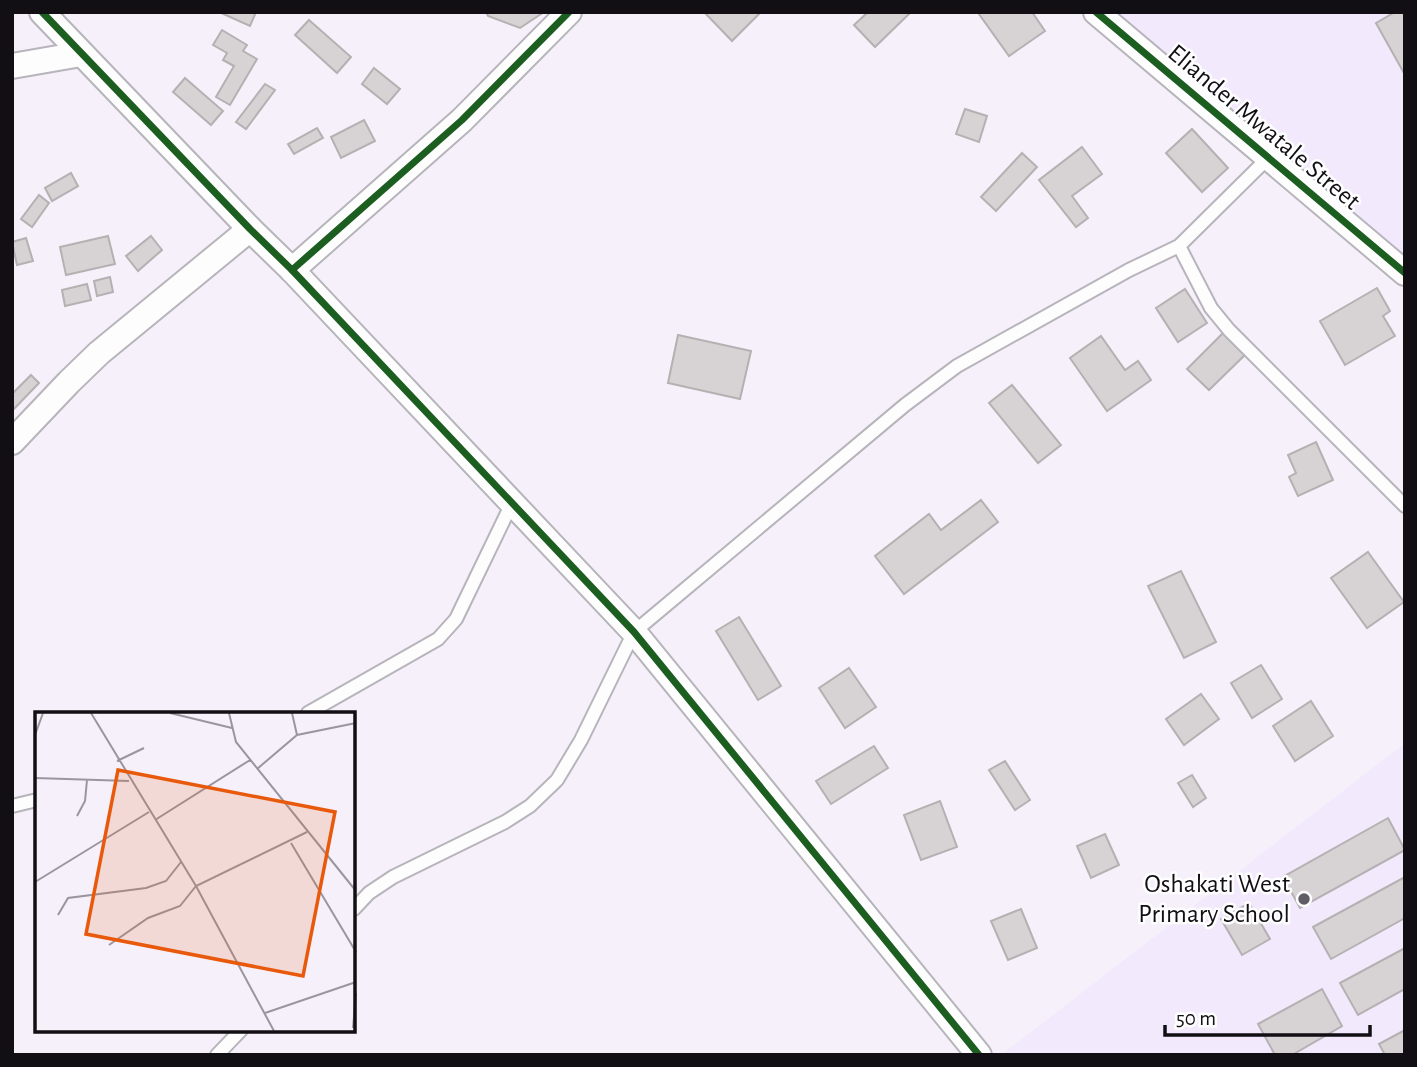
<svg xmlns="http://www.w3.org/2000/svg" width="1417" height="1067" viewBox="0 0 1417 1067" font-family="'Alegreya Sans',sans-serif">
  <style>
    .built { fill: #f3e9fc }
    .building { fill: #d7d3d4; stroke: #b5b1b2; stroke-width: 2 }
    .lines { fill: none; stroke-linecap: round; stroke-linejoin: round }
    .lane-casing { stroke: #b7b4bb; stroke-width: 16 }
    .street-casing { stroke: #b7b4bb; stroke-width: 28 }
    .lane { stroke: #fefdfe; stroke-width: 12 }
    .street { stroke: #fefdfe; stroke-width: 24 }
    .cycleway-casing { stroke: #fefefe; stroke-width: 11 }
    .cycleway { stroke: #1b5e20; stroke-width: 7 }
    .poi-dot { fill: #615d64; stroke: #fefefe; stroke-width: 2.5 }
    .labels { text-anchor: middle; dominant-baseline: central; stroke-width: 5; stroke-linejoin: round; paint-order: stroke }
    .street-label { font-size: 26px; fill: #110e14; stroke: #fefefe }
    .poi-label { font-size: 26px; fill: #110e14; stroke: #fefefe; text-anchor: end }
    .inset-road { fill: none; stroke: #9a969e; stroke-width: 2 }
    .view { fill: #e8590c; fill-opacity: 0.15; stroke: #e8590c; stroke-width: 3.5 }
    .inset-edge { fill: none; stroke: #110e14; stroke-width: 3.5 }
  </style>
  <rect width="100%" height="100%" fill="#f5f0fa"/>
  <g class="built">
    <path d="M1096,12H1405V273Z"/>
    <path d="M1405,743V1055H1001Z"/>
  </g>
  <g class="building">
    <path d="M219,12H256L250,26Z"/>
    <path d="M486,12H544L520,28L488,16Z"/>
    <path d="M704,12H761L732,41Z"/>
    <path d="M868,12H911L875,47L854,25Z"/>
    <path d="M981,12H1032L1045,31L1009,56L979,14Z"/>
    <path d="M1395,12H1405V75L1376,23Z"/>
    <path d="M309,20L351,57L337,73L295,35Z"/>
    <path d="M222,30L247,45L243,51L257,59L230,105L216,97L234,66L223,60L227,53L213,45Z"/>
    <path d="M374,68L400,89L387,104L362,84Z"/>
    <path d="M185,78L223,111L211,125L173,92Z"/>
    <path d="M265,84L275,90L246,129L236,122Z"/>
    <path d="M965,109L987,116L979,142L956,134Z"/>
    <path d="M364,120L375,141L341,158L331,137Z"/>
    <path d="M317,128L323,138L294,154L288,144Z"/>
    <path d="M1192,129L1228,168L1202,192L1166,153Z"/>
    <path d="M1082,147L1102,174L1072,196L1088,218L1076,227L1039,180Z"/>
    <path d="M1022,153L1037,167L996,211L981,197Z"/>
    <path d="M71,173L78,186L52,201L45,188Z"/>
    <path d="M39,195L49,203L32,227L21,219Z"/>
    <path d="M108,236L115,264L66,275L60,247Z"/>
    <path d="M151,236L162,250L138,271L126,256Z"/>
    <path d="M26,238L33,261L17,265L12,242Z"/>
    <path d="M110,277L113,292L97,296L94,281Z"/>
    <path d="M87,284L91,300L65,306L62,290Z"/>
    <path d="M1377,288L1390,311L1383,316L1395,336L1345,365L1320,321Z"/>
    <path d="M1185,289L1207,323L1178,342L1156,308Z"/>
    <path d="M1226,330L1248,352L1209,390L1187,369Z"/>
    <path d="M678,335L751,351L740,399L668,383Z"/>
    <path d="M1101,336L1125,370L1138,361L1151,380L1107,411L1070,358Z"/>
    <path d="M31,375L39,383L12,411V394Z"/>
    <path d="M1012,385L1061,445L1038,463L989,403Z"/>
    <path d="M1316,442L1333,480L1298,496L1289,477L1296,473L1288,455Z"/>
    <path d="M981,500L998,522L904,594L875,556L929,514L941,530Z"/>
    <path d="M1368,552L1404,602L1367,628L1331,578Z"/>
    <path d="M1181,571L1216,642L1184,658L1148,586Z"/>
    <path d="M739,617L781,686L758,700L716,631Z"/>
    <path d="M1261,665L1282,699L1252,718L1231,683Z"/>
    <path d="M849,668L876,707L845,728L819,688Z"/>
    <path d="M1201,694L1219,719L1184,745L1166,719Z"/>
    <path d="M1311,701L1333,736L1295,761L1273,726Z"/>
    <path d="M874,746L888,768L831,804L816,781Z"/>
    <path d="M1005,761L1030,800L1015,810L989,770Z"/>
    <path d="M1192,775L1206,798L1193,807L1178,783Z"/>
    <path d="M940,801L957,847L921,860L904,815Z"/>
    <path d="M1388,818L1405,850L1300,908L1283,877Z"/>
    <path d="M1105,834L1119,865L1091,878L1077,846Z"/>
    <path d="M1405,877V918L1331,959L1313,927Z"/>
    <path d="M1249,903L1270,939L1242,955L1221,919Z"/>
    <path d="M1021,909L1037,948L1008,960L991,921Z"/>
    <path d="M1405,948V989L1358,1015L1340,983Z"/>
    <path d="M1322,989L1342,1026L1292,1055H1275L1258,1024Z"/>
    <path d="M1405,1030V1055H1385L1379,1044Z"/>
  </g>
  <g class="lines">
    <defs>
      <g id="lane">
        <path d="M1179,246L1211,308L1229,330L1405,506"/>
        <path d="M308,713L438,639L456,619L512,503"/>
        <path d="M12,806L37,800"/>
        <path d="M354,909L369,893L393,877L505,822L530,806L557,780L581,740L634,632L905,405L957,366L1129,270L1179,246L1268,158"/>
        <path d="M217,1055L241,1030"/>
      </g>
      <g id="street">
        <path d="M42,12L250,229L292,270L634,632L979,1055"/>
        <path d="M1096,12L1405,273"/>
        <path d="M12,66L81,54"/>
        <path d="M292,270L462,120L569,12"/>
        <path d="M12,442L69,382L99,353L250,229"/>
      </g>
    </defs>
    <use href="#lane" class="lane-casing"/>
    <use href="#street" class="street-casing"/>
    <use href="#lane" class="lane"/>
    <use href="#street" class="street"/>
    <defs>
      <g id="cycleway">
        <path d="M42,12L250,229L292,270L634,632L979,1055"/>
        <path d="M1096,12L1405,273"/>
        <path d="M292,270L462,120L569,12"/>
      </g>
    </defs>
    <use href="#cycleway" class="cycleway-casing"/>
    <use href="#cycleway" class="cycleway"/>
  </g>
  <circle class="poi-dot" cx="1304" cy="899" r="7"/>
  <g class="labels">
    <g class="street-label">
      <text transform="translate(1264 127) rotate(40)">Eliander Mwatale Street</text>
    </g>
    <g class="poi-label">
      <text x="1290" y="884">Oshakati West<tspan x="1290" dy="30">Primary School</tspan></text>
    </g>
  </g>
  <g transform="translate(35 712)">
    <rect width="320" height="320" fill="#f5f0fa"/>
    <path class="inset-road" d="M56,1L161,174L239,319M135,1L197,16M194,1L201,30L321,179M257,1L262,23M0,23L8,1M82,49L109,36M222,57L262,23L321,11M0,66L94,69M42,104L50,89L52,68M120,108L215,48M256,131L321,240M0,170L114,100M23,203L33,186L111,176L131,169L146,150M74,233L113,206L145,194L161,174L272,120M230,301L321,270M318,316L321,281"/>
    <path class="view" d="M83,58L300,100L268,264L51,222Z"/>
    <rect width="320" height="320" class="inset-edge"/>
  </g>
  <rect width="1417" height="1067" fill="none" stroke="#110e14" stroke-width="28"/>
  <path d="M1165 1025v10h205v-10" fill="none" stroke="#110e14" stroke-width="3.5"/>
  <text x="1176" y="1025" font-size="21" fill="#110e14" stroke="#fefefe" stroke-width="5" paint-order="stroke">50 m</text>
</svg>
